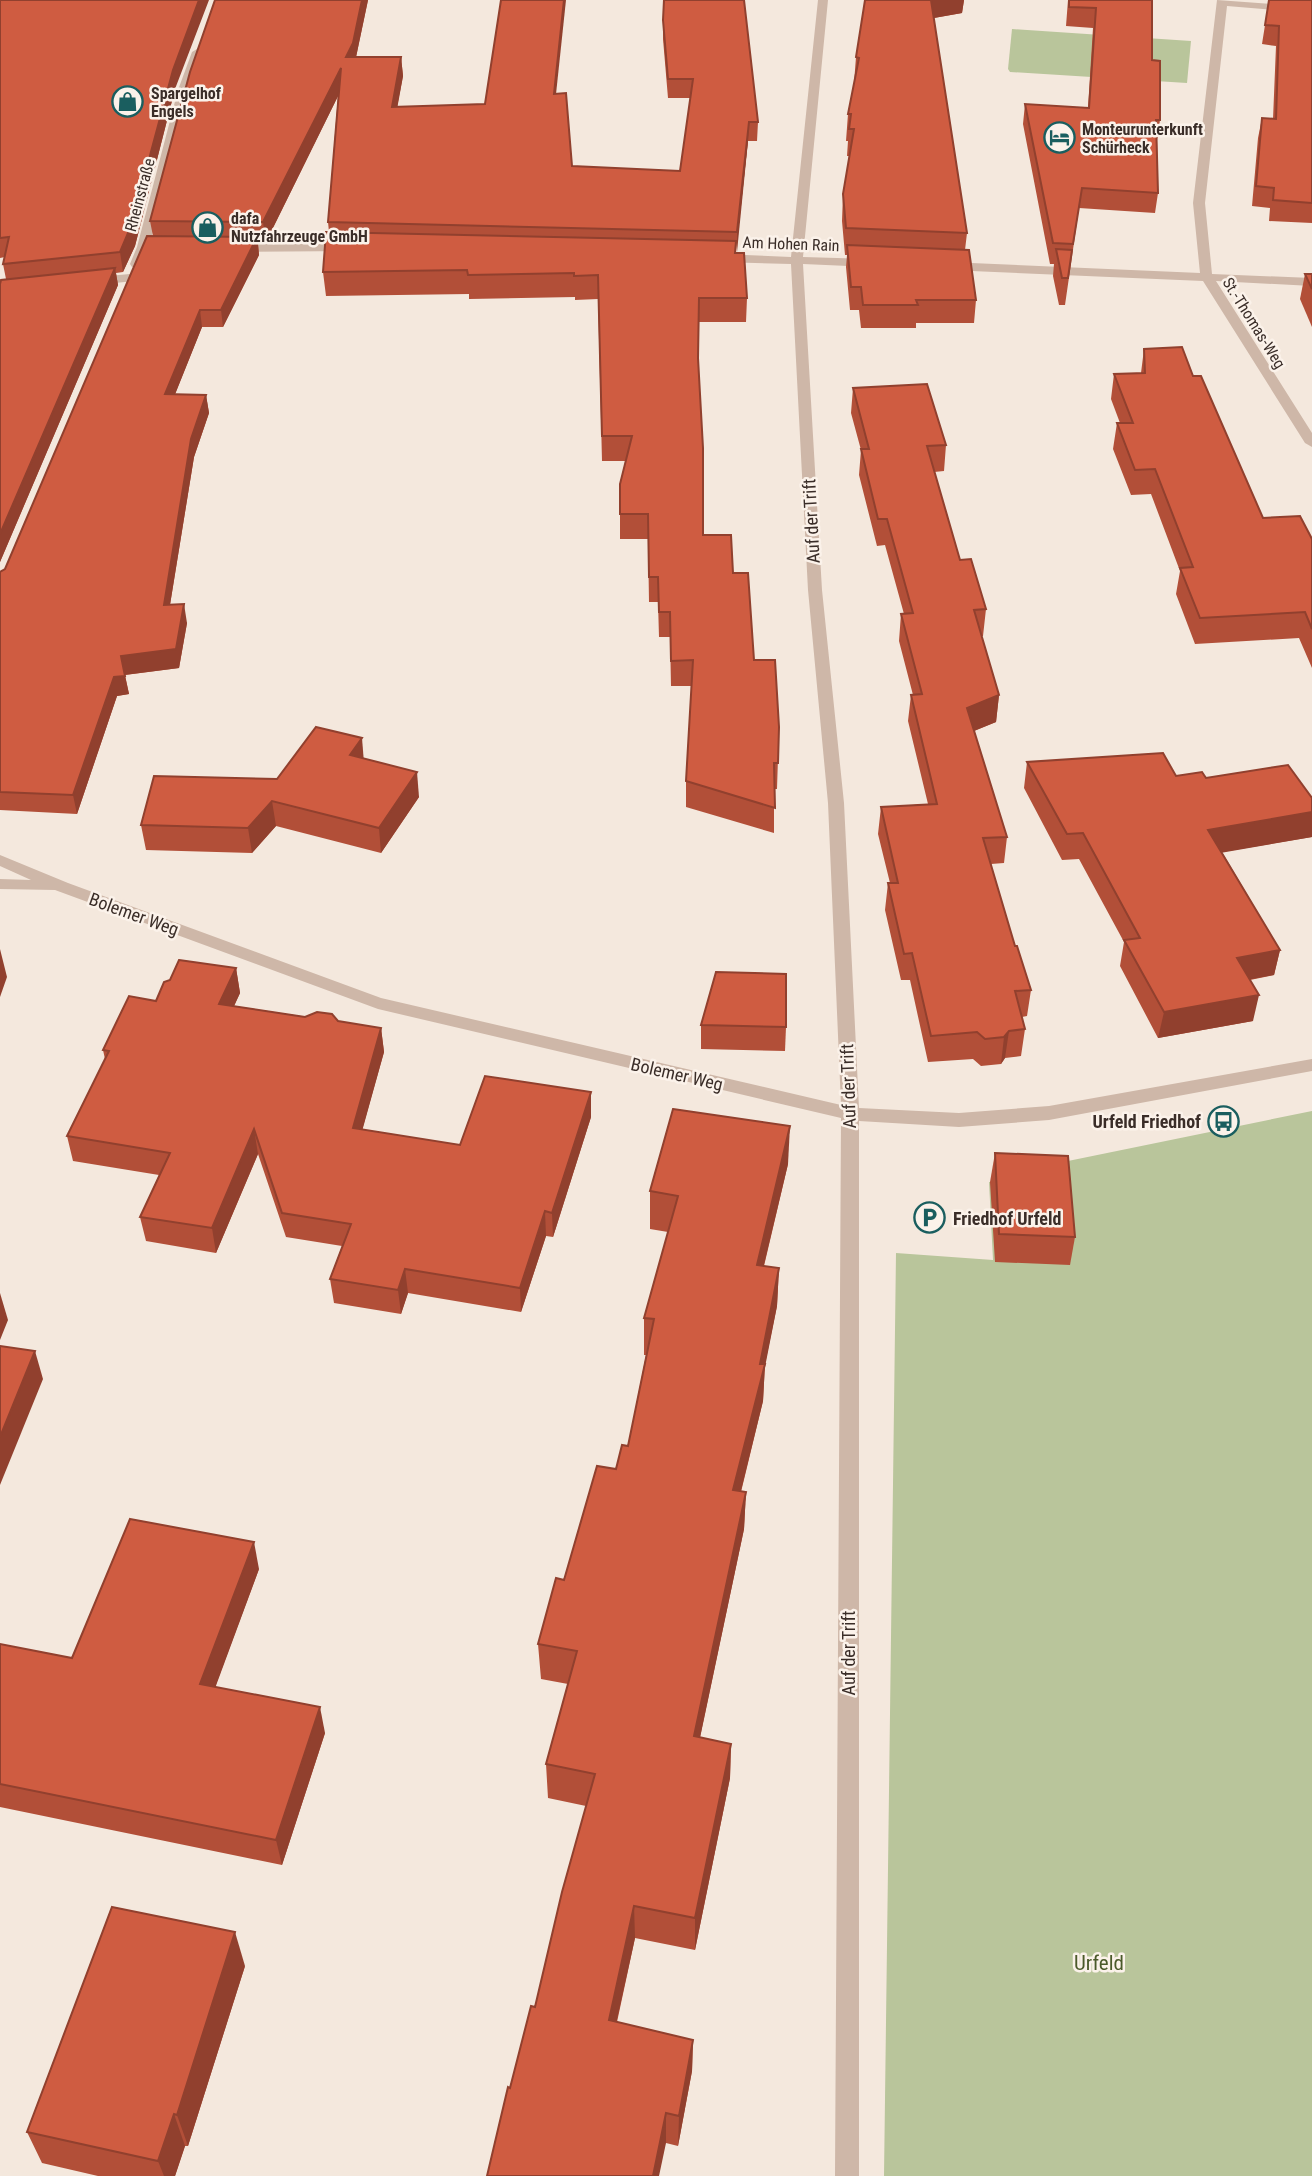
<svg xmlns="http://www.w3.org/2000/svg" width="1312" height="2176" viewBox="0 0 1312 2176" font-family="'Roboto Condensed',sans-serif">
  <style>
    .green { fill: #b9c59b }
    .lines { fill: none; stroke-linecap: round; stroke-linejoin: round }
    .lane { fill: #ceb7a8; fill-rule: evenodd }
    .street { fill: #ceb7a8; fill-rule: evenodd }
    .wall { fill: #b24f38 }
    .shaded-wall { fill: #91402e }
    .building { fill: #cf5c41; stroke: #91402e; stroke-width: 2 }
    .labels { text-anchor: middle; dominant-baseline: central; stroke-width: 5; stroke-linejoin: round; paint-order: stroke }
    .far-poi-label { font-size: 16px; font-weight: bold; fill: #3a2d28; stroke: #fbf2ea; text-anchor: start }
    .far-street-label { font-size: 16px; fill: #3a2d28; stroke: #fbf2ea }
    .street-label { font-size: 18px; fill: #3a2d28; stroke: #fbf2ea }
    .poi-label { font-size: 18px; font-weight: bold; fill: #3a2d28; stroke: #fbf2ea; text-anchor: end }
    .near-park-label { font-size: 21px; fill: #4b5a2a; stroke: #fbf2ea }
  </style>
  <rect width="100%" height="100%" fill="#f4e8dd"/>
  <g class="green">
    <path d="M1012,29L1191,41L1187,83L1010,72L1008,69Z"/>
    <path d="M1312,1111V2176H884L896,1253L993,1260L989,1182L1064,1184L1068,1161Z"/>
  </g>
  <g class="lines">
    <path class="lane" d="M130,274L136,278L134,281L96,285L90,281L96,277Z"/>
    <g class="street">
      <path d="M818,0H828L803,257L871,259L877,263L871,267L803,264L822,590L844,803L859,1108L959,1113L1049,1106L1312,1059V1071L1049,1120L959,1127L859,1121V2176H835L841,1118L378,1009L55,890L0,889V879L31,880L0,866V855L68,883L381,998L841,1105L828,803L808,590L791,264L720,262L714,258L720,254L791,257Z"/>
      <path d="M1217,0L1312,7V13L1227,6L1205,203L1212,274L1312,278V286L1216,281L1312,433V447L1305,443L1203,281L948,270L942,266L948,262L1200,273L1193,203Z"/>
      <path d="M197,49L202,52L190,90L149,247L140,267H132L130,264L137,247L178,90L192,52Z"/>
      <path d="M349,244L353,245V251L237,252L231,248L237,244Z"/>
    </g>
  </g>
  <g class="wall">
    <path d="M0,0L175,89L135,246L123,272L116,273L118,285L0,562V284L6,279L3,264L5,257L0,258Z"/>
    <path d="M215,0H368L356,57H401L403,76L397,107L485,104L556,94L572,166L680,171L691,98H668L663,39V20L758,122L757,141H748L736,252L747,298L746,322H698V359L703,535L733,573L754,660L779,727L777,789H774V833L686,807V781L692,686H671L670,637H659L658,602H649L648,539H620V484L626,461H602L598,299L575,300V297L469,299V294L326,296L323,272L329,232L328,222L338,96L266,242H258L259,255L223,327H202L175,394L206,395L209,413L194,457L170,605L187,623L179,668L125,675L129,694L117,696L77,814L0,810V572L5,569L153,236L150,221Z"/>
    <path d="M865,0H964L962,13L934,18L967,233L965,250L976,300L974,323H916V328H861L859,310H850L846,267L847,255H845L842,221L843,194L850,156H847L848,141H846L848,114L854,83L856,57Z"/>
    <path d="M1068,0H1152V60L1160,120L1157,140L1158,193L1155,213L1079,208L1065,305H1059L1053,276L1054,264H1050L1023,124L1025,104L1088,108L1093,28L1066,26Z"/>
    <path d="M1264,0H1312V223L1269,221L1270,208L1252,206L1258,138L1262,118L1273,119L1276,46L1262,44L1269,0Z"/>
    <path d="M1305,274H1312V327L1300,299Z"/>
    <path d="M1144,349L1193,376L1263,518L1312,539V668L1299,638L1195,644L1176,594L1180,571L1151,494L1131,495L1113,449L1117,423H1120L1111,399L1114,374L1141,373Z"/>
    <path d="M853,388L946,445L944,471L934,472L960,560L986,609L983,636H981L999,695L996,722L974,731L1007,837L1004,863L991,864L1015,946L1031,990L1027,1016L1022,1017L1025,1029L1021,1056L1005,1058L1001,1064L981,1066L973,1059L928,1062L910,980H901L885,910L888,883H890L878,834L881,807L928,804L908,721L911,695H913L899,641L901,614H904L885,545L877,546L859,475L861,450L851,413Z"/>
    <path d="M364,759L419,797L381,853L276,826L252,853L146,850L141,825L277,779Z"/>
    <path d="M1027,762L1206,778L1312,798V837L1222,852L1280,950L1274,975L1250,980L1253,1021L1158,1038L1120,966L1124,942L1079,859L1062,860L1024,788Z"/>
    <path d="M236,968L240,993L234,1006L381,1028L384,1052L362,1130L460,1145L591,1117L553,1237L546,1236L521,1312L408,1293L401,1314L334,1303L330,1279L342,1246L286,1237L258,1154L216,1253L146,1241L140,1217L159,1175L73,1161L67,1136L105,1059L103,1050L156,1001L170,980Z"/>
    <path d="M701,1025L786,1027L785,1051L701,1049Z"/>
    <path d="M995,1153L1075,1237L1070,1265L995,1262L990,1182Z"/>
    <path d="M788,1164L764,1266L779,1268L777,1306L765,1364L763,1401L741,1492H746L744,1529L700,1737L731,1744L730,1778L695,1950L635,1938L617,2022L693,2040L692,2071L678,2146L666,2143L510,2088L535,2007L586,1806L548,1798L546,1764L568,1684L541,1679L538,1644L616,1469L628,1446L646,1355H644V1318L668,1232L650,1229V1191Z"/>
    <path d="M259,1569L215,1687L325,1733L282,1865L0,1807V1644L72,1658Z"/>
    <path d="M245,1966L188,2146H185L175,2176H98L42,2163L27,2132Z"/>
  </g>
  <g class="shaded-wall">
    <path d="M199,0H209L175,89L135,246L123,272L120,252L173,70Z"/>
    <path d="M362,0H368L355,62L346,57Z"/>
    <path d="M564,0H566L554,113V94Z"/>
    <path d="M929,0H964L962,13L928,19Z"/>
    <path d="M401,57L403,76L394,126L392,107Z"/>
    <path d="M341,68L342,88L266,242L263,222Z"/>
    <path d="M749,122L748,141L737,252V232Z"/>
    <path d="M257,237L259,255L223,327L221,310Z"/>
    <path d="M115,268L118,285L0,562V534Z"/>
    <path d="M200,310L202,327L168,412L165,394Z"/>
    <path d="M206,395L209,413L194,457L167,623L164,605L191,439Z"/>
    <path d="M184,604L187,623L179,668L124,675L121,656Z"/>
    <path d="M125,676L129,694L117,696L77,814L73,795L114,677Z"/>
    <path d="M999,695L996,722L964,735L967,708Z"/>
    <path d="M362,738L364,763L350,755Z"/>
    <path d="M417,772L419,797L381,853L379,828Z"/>
    <path d="M272,801L276,826L252,853L248,828Z"/>
    <path d="M1312,812V837L1203,856L1208,830Z"/>
    <path d="M0,949L7,977L0,997Z"/>
    <path d="M1280,950L1274,975L1231,983L1237,958Z"/>
    <path d="M236,968L240,993L224,1028L219,1004Z"/>
    <path d="M1259,995L1253,1021L1158,1038L1164,1012Z"/>
    <path d="M381,1028L384,1052L356,1153L353,1128Z"/>
    <path d="M1009,1031L1005,1058L1001,1064L1004,1037Z"/>
    <path d="M591,1092V1117L553,1237L552,1213Z"/>
    <path d="M790,1126L788,1164L755,1302L757,1265Z"/>
    <path d="M254,1129L258,1154L216,1253L212,1228Z"/>
    <path d="M545,1211L546,1236L521,1312L520,1288Z"/>
    <path d="M779,1268L777,1306L765,1367V1364L763,1401L732,1527L733,1490Z"/>
    <path d="M405,1269L408,1293L401,1314L398,1290Z"/>
    <path d="M0,1293L8,1320L0,1340Z"/>
    <path d="M35,1351L43,1379L0,1485V1437Z"/>
    <path d="M746,1492L744,1529L693,1771L694,1736Z"/>
    <path d="M254,1542L259,1569L207,1710L200,1684Z"/>
    <path d="M320,1707L325,1733L282,1865L276,1840Z"/>
    <path d="M731,1744L730,1778L695,1950V1918Z"/>
    <path d="M634,1906L635,1938L610,2051L609,2020Z"/>
    <path d="M235,1932L245,1966L188,2146L177,2115Z"/>
    <path d="M693,2040L692,2071L678,2146L679,2116Z"/>
    <path d="M666,2113V2143L659,2176H653Z"/>
    <path d="M174,2114L185,2146L175,2176H164L158,2161Z"/>
  </g>
  <g class="building">
    <path d="M0,0H199L173,70L131,226L120,252L3,264L9,237L0,238Z"/>
    <path d="M215,0H362L353,43L346,57H401L392,107L485,104L501,0H564L554,94L566,93L572,166L680,171L693,79H668L663,20L664,0H744L758,122H749L737,232L328,222L341,68L263,222L150,221L190,72Z"/>
    <path d="M865,0H931L967,233L846,228L843,194L854,129H849L851,114H848L859,58L856,57Z"/>
    <path d="M1069,0H1152V60L1160,61V120H1156L1158,193L1082,188L1073,244L1053,243L1025,104L1089,108L1096,8L1069,7Z"/>
    <path d="M1269,0H1312V203L1273,200L1274,188L1256,186L1262,118L1276,119L1279,26L1265,25Z"/>
    <path d="M326,232L736,241L735,253H744L747,298H699L698,358L703,448V535H731L733,573H748L754,660H775L779,727L778,763H774L775,808L686,781L693,660L671,661L670,612H659L658,577H649L648,514H620V484L632,436H602L598,275L574,276V273L468,275L467,270L323,272Z"/>
    <path d="M147,236L257,237L221,310H200L165,394L206,395L191,439L164,605L184,604L176,649L121,656L125,676L114,677L73,795L0,792V572L5,569Z"/>
    <path d="M847,245L969,250L976,300H916L918,305H863L861,287H851Z"/>
    <path d="M1056,249L1072,250L1068,278H1062Z"/>
    <path d="M115,268L0,534V284L1,280Z"/>
    <path d="M1305,274H1312V289Z"/>
    <path d="M1182,347L1193,376H1201L1263,518L1300,516L1312,539V629L1305,612L1200,618L1180,568L1193,567L1155,469L1135,470L1117,423H1133L1114,374L1145,373L1144,349Z"/>
    <path d="M927,384L946,445L927,446L960,560L971,559L986,609L974,610L999,695L967,708L1007,837L983,838L1015,946H1017L1031,990L1015,991L1025,1029L1009,1031L1004,1037L985,1039L977,1032L931,1036L912,953L904,954L888,883H898L881,807L937,804L911,695L922,694L901,614L913,613L887,519H878L861,449H869L853,388Z"/>
    <path d="M316,727L362,738L350,755L417,772L379,828L272,801L248,828L141,825L154,776L277,779Z"/>
    <path d="M1163,753L1176,776L1202,772L1206,778L1288,765L1312,798V812L1208,830L1280,950L1237,958L1259,995L1164,1012L1124,940L1140,938L1083,833L1067,834L1027,762Z"/>
    <path d="M179,960L236,968L219,1004L305,1017L317,1012L332,1014L338,1021L381,1028L353,1128L460,1145L485,1076L591,1092L552,1213L545,1211L520,1288L405,1269L398,1290L330,1279L351,1224L282,1213L254,1129L212,1228L140,1217L170,1153L67,1136L109,1051L103,1050L129,996L156,1001L164,982L170,980Z"/>
    <path d="M716,972L786,974V1027L701,1025Z"/>
    <path d="M673,1109L790,1126L757,1265L779,1268L760,1364H765L733,1490L746,1492L694,1736L731,1744L695,1918L634,1906L609,2020L693,2040L679,2116L666,2113L653,2176H487L508,2087L510,2088L531,2006L535,2007L562,1892L595,1774L546,1764L577,1651L538,1644L556,1578L564,1580L597,1466L616,1469L622,1445L628,1446L654,1319L644,1318L678,1196L650,1191Z"/>
    <path d="M995,1153L1068,1156L1075,1237L999,1234Z"/>
    <path d="M0,1346L35,1351L0,1437Z"/>
    <path d="M130,1519L254,1542L200,1684L320,1707L276,1840L0,1784V1644L72,1658Z"/>
    <path d="M112,1907L235,1932L177,2115L174,2114L158,2161L27,2132Z"/>
  </g>
  <defs>
    <symbol id="shop-ring" viewBox="-11 -11 22 22"><circle r="9.5" fill="#fbf2ea" stroke="#1a5e5f" stroke-width="1.5"/><path d="M-5-2.5h2.3a2.7 3.5 0 0 1 5.4 0H5L5.5 6h-11ZM-1.5-2.5h3a1.5 2.3 0 0 0-3 0Z" fill="#1a5e5f"/></symbol>
    <symbol id="hotel-ring" viewBox="-11 -11 22 22"><circle r="9.5" fill="#fbf2ea" stroke="#1a5e5f" stroke-width="1.5"/><path d="M-6-4.5h1.5V1H6V5H4.5V3h-9V5H-6ZM-4 0a1.8 1.8 0 1 1 3.6 0ZM.5 0V-2.5h3Q6-2.5 6 0Z" fill="#1a5e5f"/></symbol>
    <symbol id="bus-ring" viewBox="-11 -11 22 22"><circle r="9.5" fill="#fbf2ea" stroke="#1a5e5f" stroke-width="1.5"/><path d="M-5-6H5V4H4V6H2V4H-2V6H-4V4H-5ZM-3.5-4V0h7V-4ZM-3.5 1.2v1.5H-2V1.2ZM2 1.2v1.5H3.5V1.2Z" fill="#1a5e5f"/></symbol>
    <symbol id="parking-ring" viewBox="-11 -11 22 22"><circle r="9.5" fill="#fbf2ea" stroke="#1a5e5f" stroke-width="1.5"/><path d="M-3.5-5.5H1a3.5 3.5 0 0 1 0 7H-1V5.5H-3.5ZM-1-3.4V-.6H.8a1.4 1.4 0 0 0 0-2.8Z" fill="#1a5e5f"/></symbol>
  </defs>
  <g fill-rule="evenodd">
    <use href="#shop-ring" x="110" y="84" width="35" height="35"/>
    <use href="#hotel-ring" x="1042" y="120" width="35" height="35"/>
    <use href="#shop-ring" x="190" y="210" width="35" height="35"/>
    <use href="#bus-ring" x="1206" y="1104" width="35" height="35"/>
    <use href="#parking-ring" x="912" y="1200" width="35" height="35"/>
  </g>
  <g class="labels">
    <g class="far-poi-label">
      <text x="151" y="93">Spargelhof<tspan x="151" dy="18">Engels</tspan></text>
      <text x="1082" y="129">Monteurunterkunft<tspan x="1082" dy="18">Schürheck</tspan></text>
      <text x="231" y="218">dafa<tspan x="231" dy="18">Nutzfahrzeuge GmbH</tspan></text>
    </g>
    <g class="far-street-label">
      <text transform="translate(140 195) rotate(-75)">Rheinstraße</text>
      <text transform="translate(791 244) rotate(2)">Am Hohen Rain</text>
      <text transform="translate(1254 323) rotate(58)">St.-Thomas-Weg</text>
    </g>
    <g class="street-label">
      <text transform="translate(811 521) rotate(-93)">Auf der Trift</text>
      <text transform="translate(134 914) rotate(20)">Bolemer Weg</text>
      <text transform="translate(677 1074) rotate(13)">Bolemer Weg</text>
      <text transform="translate(848 1086) rotate(-92)">Auf der Trift</text>
      <text transform="translate(848 1653) rotate(-90)">Auf der Trift</text>
    </g>
    <g class="poi-label">
      <text x="1201" y="1121">Urfeld Friedhof</text>
      <text x="953" y="1218" text-anchor="start">Friedhof Urfeld</text>
    </g>
    <g class="near-park-label">
      <text x="1099" y="1963">Urfeld</text>
    </g>
  </g>
</svg>
